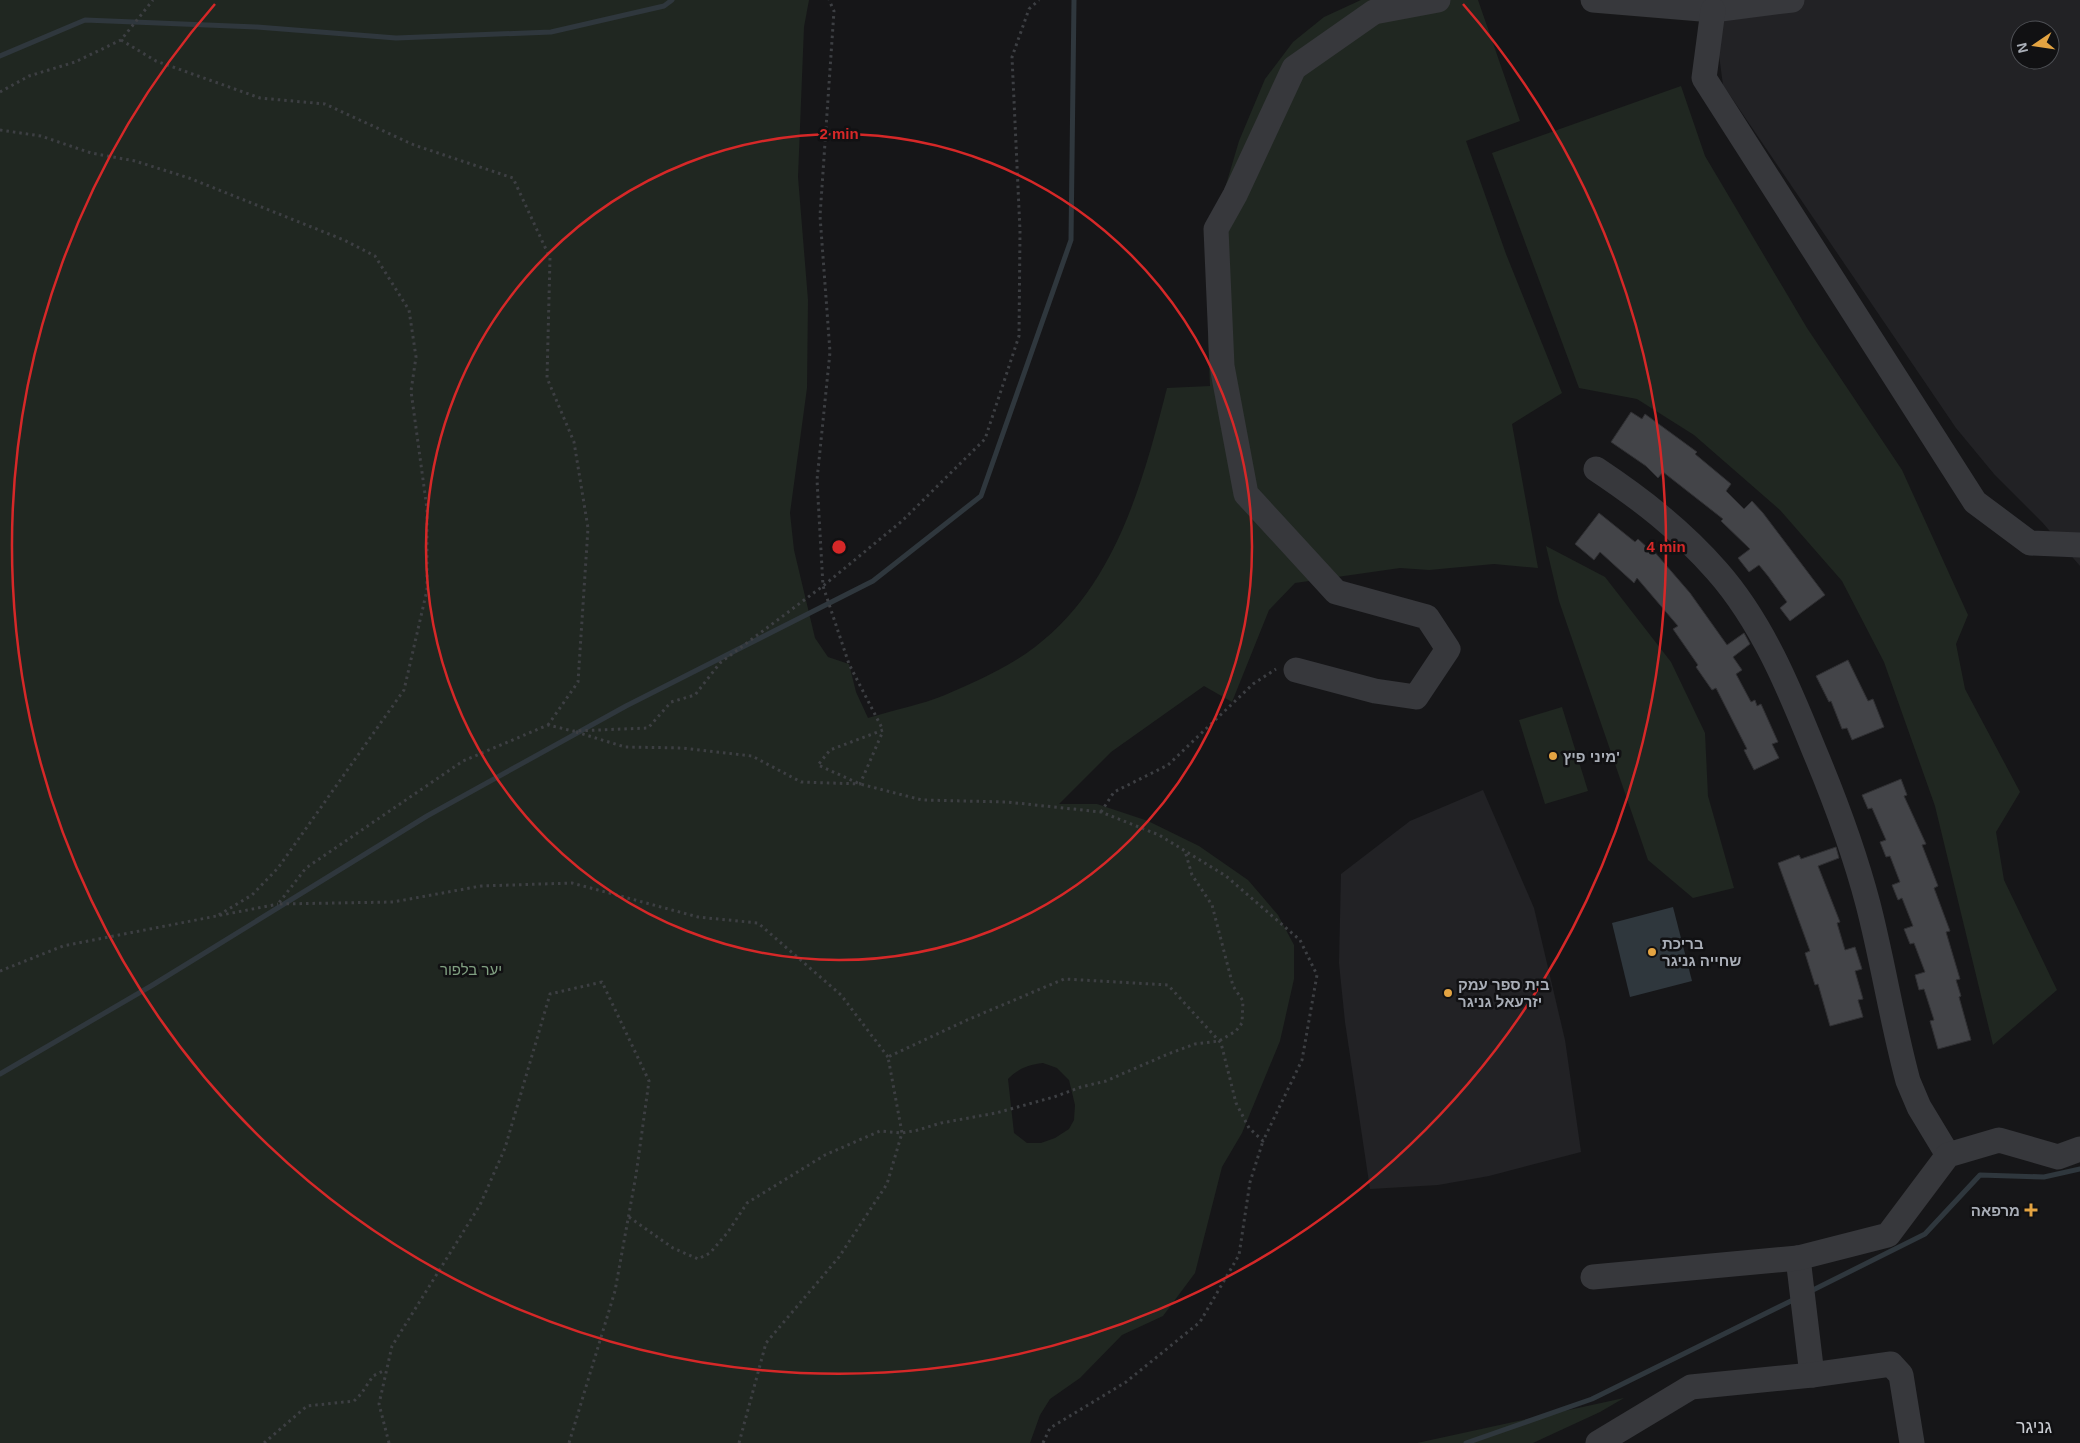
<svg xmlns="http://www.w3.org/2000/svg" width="2080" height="1443" viewBox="0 0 2080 1443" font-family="Helvetica,'Noto Sans Hebrew',sans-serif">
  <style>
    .built { fill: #222225; fill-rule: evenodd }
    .green { fill: #202721; fill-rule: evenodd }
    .water { fill: #2f373d }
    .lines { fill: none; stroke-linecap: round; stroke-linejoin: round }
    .stream { stroke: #2f373d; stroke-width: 5 }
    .building { fill: #434448; stroke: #303033 }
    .path { stroke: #3d3f43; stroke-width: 3; stroke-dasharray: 2.5 4; stroke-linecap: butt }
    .minor { stroke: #37383c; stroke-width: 25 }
    .ring { fill: none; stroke: #d62828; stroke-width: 2.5 }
    .poi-dot { fill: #e4a442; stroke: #111113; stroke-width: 2 }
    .labels { text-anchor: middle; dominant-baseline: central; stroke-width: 5; stroke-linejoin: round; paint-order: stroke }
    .poi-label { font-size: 15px; font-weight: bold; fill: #a9aeb7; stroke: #111113; text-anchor: start }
    .park-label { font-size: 15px; fill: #81a082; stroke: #111113 }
    .quarter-label { font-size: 18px; fill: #cacdd3; stroke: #111113 }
    .centre { fill: #d62828; stroke: #111113; stroke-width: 2.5 }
    .ring-label { font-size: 15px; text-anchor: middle; font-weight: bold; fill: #d62828; stroke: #111113; stroke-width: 5; stroke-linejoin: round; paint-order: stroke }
  </style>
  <rect width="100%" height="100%" fill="#161618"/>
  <g class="built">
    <path d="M1793,0H2080V566L2042,522L1994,474L1956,428L1723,85L1713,10ZM2020,30H2050V60H2020Z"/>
    <path d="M1483,790L1534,908L1565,1040L1581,1152L1489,1176L1438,1185L1370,1189L1345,1022L1339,963L1341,874L1410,821Z"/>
  </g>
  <g class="green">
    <path d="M0,0H809L804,27L798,177L808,300L807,388L790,513L794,550L815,638L828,657L849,664L856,692L868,718C893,710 921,705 945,695C975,682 1009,667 1035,647C1116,585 1143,482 1167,388L1210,386L1208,342L1210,274L1220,205L1239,141L1265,79L1293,42L1324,17L1361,0H1478L1520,121L1466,141L1506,254L1562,393L1512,424L1538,568L1494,564L1429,570L1400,568L1295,583L1269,610L1232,702L1204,686L1111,752L1059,804H1097L1148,821L1199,846L1248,880L1278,915L1294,945V979L1280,1041L1242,1133L1222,1167L1195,1273L1163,1316L1122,1335L1080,1378L1050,1399L1040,1415L1030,1443H0ZM1043,1063L1057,1068L1069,1080L1075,1105L1074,1120L1069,1129L1055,1138L1041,1143H1027L1014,1133L1008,1079C1019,1068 1028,1065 1043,1063Z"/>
    <path d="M1681,86L1705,156L1807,328L1902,470L1968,615L1956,644L1965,689L2020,792L1996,832L2004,880L2057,990L1993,1045L1935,806L1884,662L1842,581L1780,510L1694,435L1637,399L1579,388L1492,153Z"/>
    <path d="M1546,546L1605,577L1671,662L1705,733L1708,796L1734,888L1693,898L1648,860L1559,601Z"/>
    <path d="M1562,707L1588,791L1545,804L1519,720Z"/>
    <path d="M1624,1398L1600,1412L1533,1443H1417Z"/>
  </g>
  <path class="water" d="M1673,907L1692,981L1630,997L1612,923Z"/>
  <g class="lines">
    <g class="stream">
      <path d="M0,56L85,20L257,27L396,38L551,32L664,6L672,0"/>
      <path d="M0,1074L151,986L427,816L626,706L873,581L981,496L1071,240L1074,0"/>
      <path d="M1809,1292L1925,1234L1980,1175L2044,1177L2080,1169"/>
      <path d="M1466,1443L1592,1399L1795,1299"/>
    </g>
  </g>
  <g class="building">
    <path d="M1631,412L1642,419L1645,414L1697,452L1695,454L1731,484L1726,491L1744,509L1752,501L1763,513L1825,595L1790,621L1780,608L1787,602L1768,576L1759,565L1749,572L1738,558L1750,549L1721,521L1723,519L1663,472L1658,478L1646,466L1611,442Z"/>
    <path d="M1599,513L1635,542L1638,539L1650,550L1652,549L1690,593L1727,645L1744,633L1750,644L1733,657L1742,670L1736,674L1751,702L1755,700L1757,706L1761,704L1778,742L1772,744L1779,758L1754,770L1744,750L1747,749L1716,688L1712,690L1696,667L1698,665L1673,629L1678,626L1637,578L1634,583L1600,552L1594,560L1575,544Z"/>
    <path d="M1848,660L1868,701L1873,699L1884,727L1852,740L1847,728L1842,729L1831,701L1829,702L1816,676Z"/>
    <path d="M1901,779L1907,795L1904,796L1926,844L1922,845L1938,886L1934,888L1950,931L1946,932L1960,979L1956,980L1961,996L1959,997L1971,1040L1938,1049L1930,1021L1934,1020L1924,989L1919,990L1915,975L1925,972L1914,943L1910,944L1904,929L1913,926L1902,898L1898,900L1892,885L1900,882L1890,856L1886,857L1880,842L1886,840L1872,808L1868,809L1862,795Z"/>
    <path d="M1836,847L1839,858L1818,866L1840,922L1837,923L1845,950L1855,947L1862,969L1855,971L1863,999L1858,1000L1863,1017L1830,1026L1818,984L1815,985L1805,953L1810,951L1778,863L1799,855L1801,859Z"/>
  </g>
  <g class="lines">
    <g class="path">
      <path d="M121,40L156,61L260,98L325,104L414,145L513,178L550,258L547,378L574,442L588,528L578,682L548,725"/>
      <path d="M0,92L29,76L75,62L121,40L153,0"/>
      <path d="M0,130L41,136L91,153L135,161L189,178L344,240L375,256L409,310L416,357L411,391L427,509V590L404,690L278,868L252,895L217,916"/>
      <path d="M576,732L625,747L683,748L752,756L801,782L860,784L883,731"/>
      <path d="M1101,812L1114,792L1168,765L1253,684L1276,669"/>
      <path d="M0,971L63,946L278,904"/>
      <path d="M888,1057L841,995L758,923L698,917L572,883L481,886L393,902L278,904L306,868L463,761L548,725L573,731L648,728L671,702L695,695L720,663L823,586L902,521L985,439L1019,336L1020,231L1012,57L1029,9L1039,0"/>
      <path d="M629,1217L673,1248L698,1259L710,1253L728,1232L747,1203L825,1155L880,1131L902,1133L918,1130L941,1123L996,1113L1054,1097L1081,1087L1106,1081L1168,1054L1195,1044L1219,1041L1236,1031L1242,1023L1243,1001L1233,986L1212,905L1192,875L1185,851"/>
      <path d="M264,1443L307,1406L354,1401L361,1394L373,1376L385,1370"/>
      <path d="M389,1443L379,1404L392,1346L480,1205L505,1148L550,994L602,982L649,1081L636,1175L615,1291L569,1443"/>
      <path d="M739,1443L766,1343L839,1257L887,1184L902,1133L888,1057L967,1020L1064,979L1168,985L1221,1043L1236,1103L1249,1128L1263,1141L1302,1060L1317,975L1300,940L1226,876L1159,835L1101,812L1007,802L922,800L860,784L818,765L830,750L883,730L849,664L823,586L817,480L830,352L820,216L834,11L829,0"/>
      <path d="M1043,1443L1050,1428L1126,1382L1200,1322L1239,1255L1250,1182L1263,1141"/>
    </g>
    <g class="minor">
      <path d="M1593,0L1713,10L1792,0"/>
      <path d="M1713,10L1704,78L1975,502L2030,543L2080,545"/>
      <path d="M1596,469C1641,499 1681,530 1717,571C1762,622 1789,688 1814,750C1835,800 1854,851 1868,904C1883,962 1892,1022 1908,1081L1919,1107L1948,1155"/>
      <path d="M1296,670L1375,691L1416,697L1448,649L1427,617L1336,592L1246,494L1222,366L1216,229L1235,195L1294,68L1374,12L1438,0"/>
      <path d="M1798,1258L1812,1375"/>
      <path d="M1593,1277L1798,1258L1888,1235L1948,1155L1999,1140L2058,1157L2080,1149"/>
      <path d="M1598,1443L1691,1387L1812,1375L1891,1364L1901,1375L1912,1443"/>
    </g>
  </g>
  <g class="ring">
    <circle cx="839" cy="547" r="413"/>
    <path d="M1463 4A827 827 0 1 1 215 4"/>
  </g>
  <g class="poi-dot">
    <circle cx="1553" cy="756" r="5"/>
    <circle cx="1652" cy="952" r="5"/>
    <circle cx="1448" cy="993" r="5"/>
    <path d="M2028.5 1202.5h5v5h5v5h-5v5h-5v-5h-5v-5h5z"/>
  </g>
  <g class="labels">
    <g class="poi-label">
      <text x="1563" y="756">מיני פיץ'</text>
      <text x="1662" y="943">בריכת<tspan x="1662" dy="17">שחייה גניגר</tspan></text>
      <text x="1458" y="984">בית ספר עמק<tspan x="1458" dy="17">יזרעאל גניגר</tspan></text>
      <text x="2020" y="1210" text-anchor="end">מרפאה</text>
    </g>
    <g class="park-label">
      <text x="471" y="969">יער בלפור</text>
    </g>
    <g class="quarter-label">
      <text x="2034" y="1427">גניגר</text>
    </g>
  </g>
  <circle cx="839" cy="547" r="8" class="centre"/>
  <g class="ring-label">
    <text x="839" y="139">2 min</text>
    <text x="1666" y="552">4 min</text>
  </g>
  <g transform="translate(2035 45) rotate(257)"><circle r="24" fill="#111113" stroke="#4e5055"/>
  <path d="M0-4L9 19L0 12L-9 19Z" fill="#e4a442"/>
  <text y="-8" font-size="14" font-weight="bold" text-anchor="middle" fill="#a9aeb7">N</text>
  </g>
</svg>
